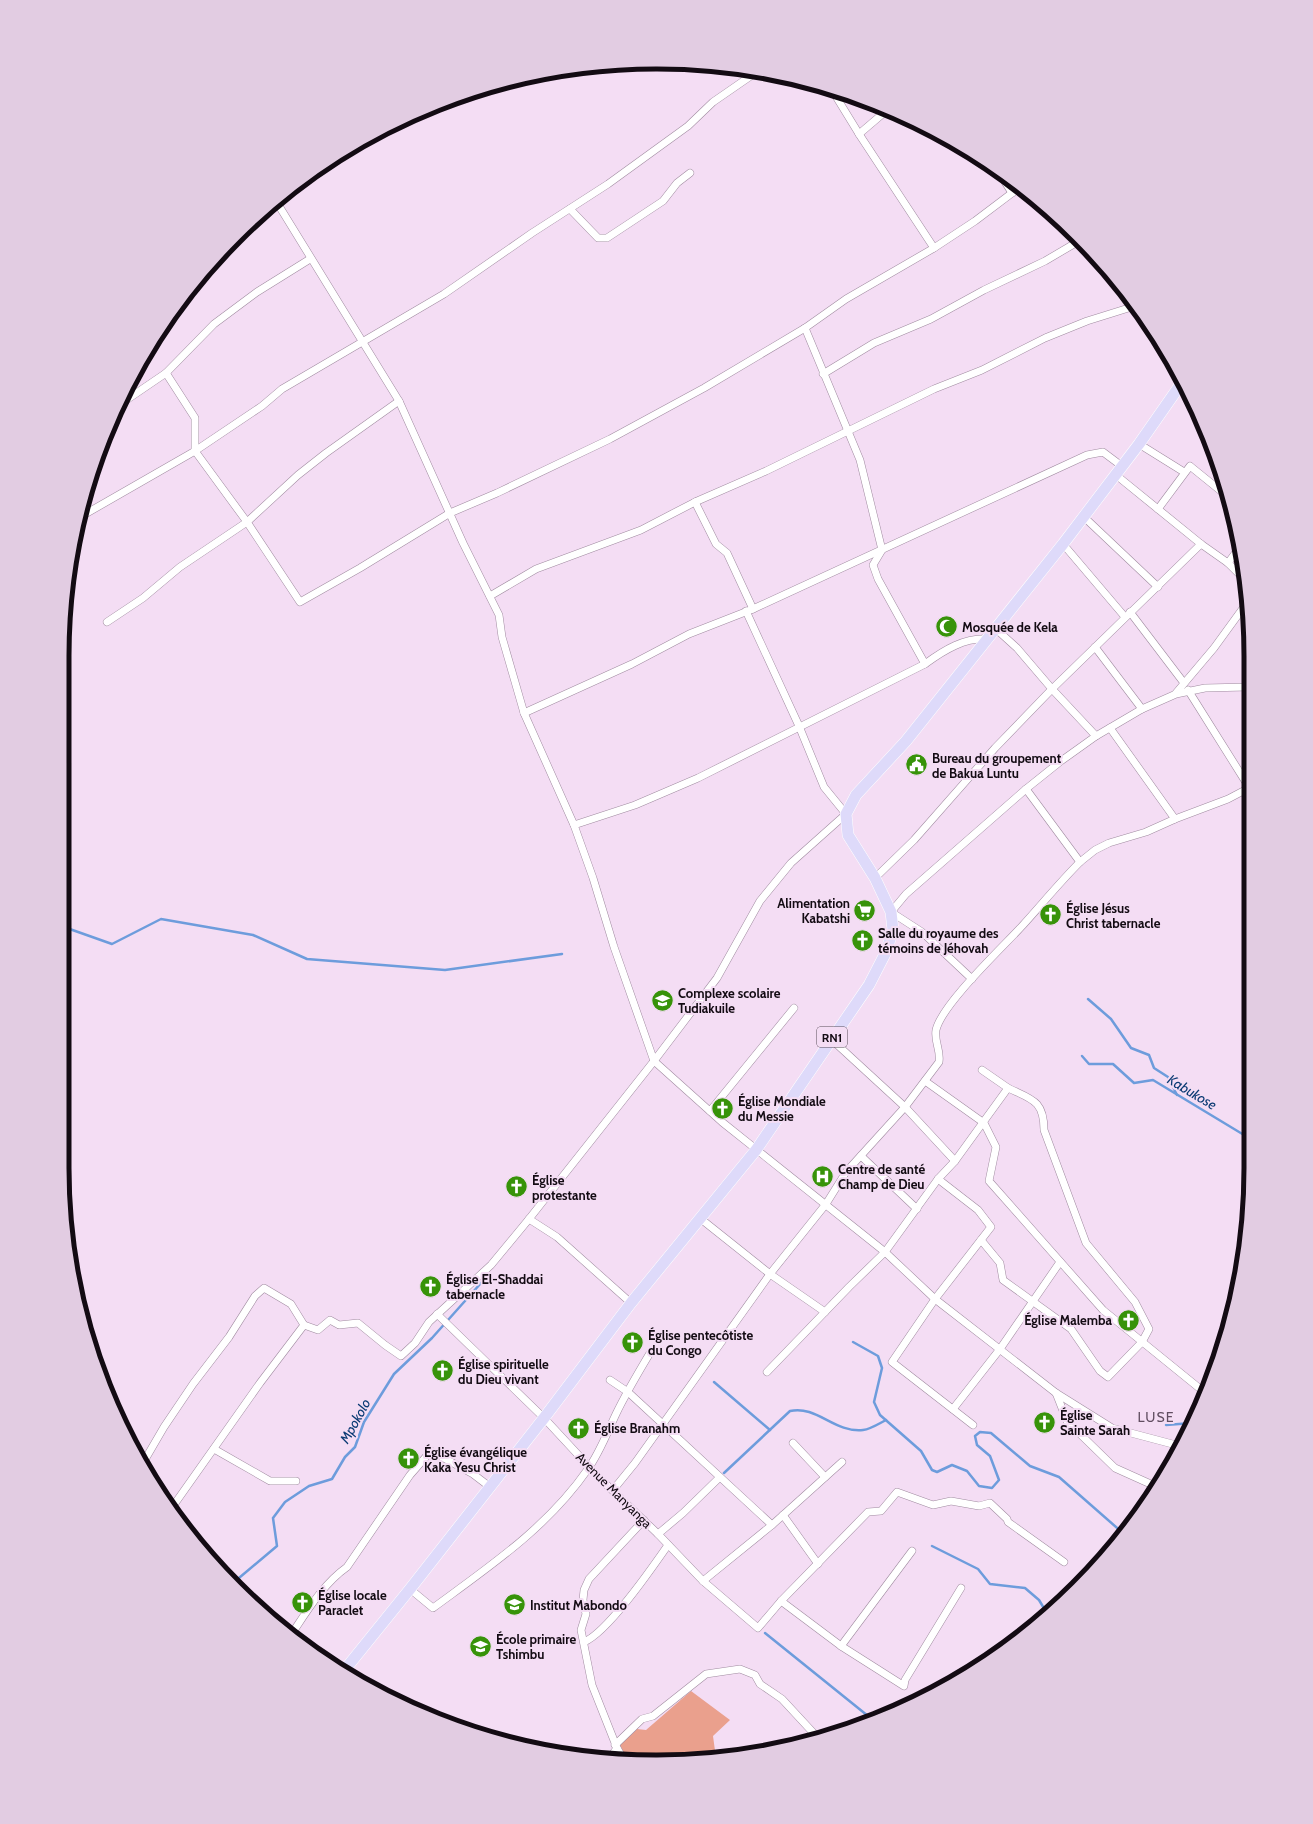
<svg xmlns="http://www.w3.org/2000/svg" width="1313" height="1824" viewBox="0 0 1313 1824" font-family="Cabin,sans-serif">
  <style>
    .green { fill: #eaa08d }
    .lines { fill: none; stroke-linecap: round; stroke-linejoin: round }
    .stream { stroke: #6d9cdc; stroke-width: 2.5 }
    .minor-casing { stroke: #a08ba0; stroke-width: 8 }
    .trunk-casing { stroke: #fff; stroke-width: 12 }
    .minor { stroke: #fff; stroke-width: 7 }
    .trunk { stroke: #dedafa; stroke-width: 11 }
    .labels { text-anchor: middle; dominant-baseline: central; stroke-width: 4; stroke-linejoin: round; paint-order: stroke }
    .shield { fill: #f4ddf4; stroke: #564a56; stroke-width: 1 }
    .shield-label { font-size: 12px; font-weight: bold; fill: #130b13 }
    .poi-label { font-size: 13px; font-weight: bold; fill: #130b13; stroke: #f4ddf4; text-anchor: start }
    .street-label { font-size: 13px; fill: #130b13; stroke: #f4ddf4 }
    .water-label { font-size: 14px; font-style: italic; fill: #0a3a73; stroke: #f4ddf4 }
    .neighbourhood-label { font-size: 14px; letter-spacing: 1px; fill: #614e61; stroke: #f4ddf4 }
    .rim { fill: none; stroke: #130b13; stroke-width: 5 }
  </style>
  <rect width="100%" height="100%" fill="#f4ddf4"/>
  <path class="green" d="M691,1691L730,1720L713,1736L716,1758L656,1762L627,1760L620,1745L637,1729L646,1730Z"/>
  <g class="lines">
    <g class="stream">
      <path d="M64,927L112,944L161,919L253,935L307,959L445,970L562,954"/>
      <path d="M1088,999L1111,1019L1131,1048L1149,1055L1154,1068L1168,1077L1177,1095"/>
      <path d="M1082,1056L1089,1064H1113L1134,1083L1153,1080L1249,1138"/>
      <path d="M853,1342L878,1356L882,1368L874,1402L880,1415L921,1451L932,1470L937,1472L952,1465L967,1471L979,1486L992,1488L999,1480L990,1456L977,1445L975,1436L980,1432L991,1433L1030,1466L1059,1477L1124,1534"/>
      <path d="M714,1382L770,1430"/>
      <path d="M1166,1425L1192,1423"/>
      <path d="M724,1473L790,1411C817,1405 834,1433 863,1430C871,1429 880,1423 886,1420"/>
      <path d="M932,1546L978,1569L990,1584L1025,1588L1039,1600L1048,1615"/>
      <path d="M233,1583L277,1546L273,1518L285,1502L309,1486L332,1479L345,1457L355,1447L364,1422L394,1374L432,1338L489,1274"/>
      <path d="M765,1633L873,1720"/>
    </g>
    <defs>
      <g id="minor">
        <path d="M832,90L859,134L934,248"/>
        <path d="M859,134L886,111"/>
        <path d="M1000,174L1012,193"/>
        <path d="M276,201L399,401L463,543L499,615L502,637L524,713L574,825L593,878L614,947L654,1061L722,1122L885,1252L935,1299L1056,1393L1112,1428L1180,1446"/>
        <path d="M570,209L598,238H607L663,201L677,183L690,173"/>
        <path d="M805,328L860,460L882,550L873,565L878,579L925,664C944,650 965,637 989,639"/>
        <path d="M166,373L214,324L257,292L310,259"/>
        <path d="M823,374L874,343L931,319L984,290L1045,261L1079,241"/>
        <path d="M119,405L166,373L195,418V451L247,522L300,602L360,568L450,513L497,493L610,439L704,388L805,328L846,299L934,248L975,221L1020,187"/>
        <path d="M1139,444L1184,472"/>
        <path d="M1116,475L1201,544L1228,563L1246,581"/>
        <path d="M695,502L716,544L727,553L753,609"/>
        <path d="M1158,509L1190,466L1227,496"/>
        <path d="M80,517L195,451L262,406L282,389L444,294L532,233L608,184L688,126L713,102L755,73"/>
        <path d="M1084,517L1158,587"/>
        <path d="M1063,544L1125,617"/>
        <path d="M1228,563L1239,548"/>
        <path d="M490,596L536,569L641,530L695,502L766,471L934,389L982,370L1045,338L1087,321L1135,306"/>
        <path d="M1130,612L1184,683"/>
        <path d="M107,622L143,598L180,567L247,522L298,475L326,453L399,401"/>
        <path d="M996,629L1017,648L1052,689L1096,736"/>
        <path d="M1095,647L1142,709"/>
        <path d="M1188,690L1247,784"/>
        <path d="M1176,693L1214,648L1246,604"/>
        <path d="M524,713L632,664L689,634L753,609L1087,455L1103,452L1123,467"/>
        <path d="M1110,728L1175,819"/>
        <path d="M1026,789L1080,862"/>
        <path d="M574,825L635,805L698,778L925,664"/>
        <path d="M875,878L914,840L995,748L1052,689L1201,544"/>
        <path d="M972,979L922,932L891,912L906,894L1026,789L1061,761L1096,736L1142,709L1176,694L1205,688L1247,687"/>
        <path d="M831,1039L905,1107L955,1161"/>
        <path d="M925,1081L984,1123L996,1147L989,1181L1103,1310L1204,1392"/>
        <path d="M710,1111L794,1008"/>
        <path d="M861,1156L917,1209"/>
        <path d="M938,1179L978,1210L991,1227L935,1299L892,1362L973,1425"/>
        <path d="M529,1219L557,1237L631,1303"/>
        <path d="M701,1219L770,1274L825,1312"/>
        <path d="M981,1240L1000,1263L1003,1280L1071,1329L1100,1371L1108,1377L1142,1342L1149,1329L1135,1302L1086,1243L1044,1130C1044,1100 1031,1099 1008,1088"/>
        <path d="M437,1314L544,1418L582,1459L589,1468L658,1534L703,1581L758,1628L781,1601L868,1512L881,1511L897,1492L933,1505L951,1501L979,1506L990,1503L1007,1519L1008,1522L1064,1562"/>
        <path d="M767,1372L849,1287L885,1252L938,1179L955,1161L1008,1088L982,1070"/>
        <path d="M610,1380L628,1392L772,1525"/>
        <path d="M1056,1393L1069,1426L1079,1433L1115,1468L1155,1486"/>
        <path d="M953,1409L1000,1349L1060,1262"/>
        <path d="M793,1443L825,1477"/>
        <path d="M214,1449L270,1481H296"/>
        <path d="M143,1463L164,1427L193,1384L229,1337L255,1296L264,1288L291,1304L304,1325L318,1330L330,1320L339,1325L358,1323L385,1345L401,1356L415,1343L429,1322L491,1265L529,1219L654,1061L717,978L760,901L791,863L846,814L824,787L799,726L746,611"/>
        <path d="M613,1490L635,1463L770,1274L826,1204L846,1172L905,1107L939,1062C941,1050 934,1042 936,1030C942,1004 1003,947 1023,925C1042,904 1060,882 1080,862L1095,850L1109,843L1146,832L1175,819L1228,799L1247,789"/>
        <path d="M171,1509L260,1383L304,1325"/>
        <path d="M783,1515L818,1564"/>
        <path d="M658,1534L683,1513L719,1478"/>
        <path d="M703,1581L772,1525L842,1462"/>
        <path d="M410,1589L433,1608C490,1566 547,1528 588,1469C600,1452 607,1433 616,1414C626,1393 638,1373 650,1353"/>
        <path d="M781,1601L841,1646L904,1686L905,1680L961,1588"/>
        <path d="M291,1635C307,1611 323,1584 347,1567L410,1475L431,1451L473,1474L490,1487"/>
        <path d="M584,1642C608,1632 652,1568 668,1545"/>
        <path d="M841,1646L912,1551"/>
        <path d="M615,1745L642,1719L653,1716L706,1674L740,1669L755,1675L760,1684L782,1699L819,1739"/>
        <path d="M617,1748L624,1760"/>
        <path d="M609,1759L617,1748L592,1685L581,1630L586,1614L583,1600L584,1590L589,1579L644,1520"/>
      </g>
      <path id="trunk" d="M343,1672L410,1589L544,1418L631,1303L756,1150L869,985L886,952L893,930L891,912L875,878L848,835L846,814L856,795L906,741L1063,544L1139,444L1183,381"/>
    </defs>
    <use href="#minor" class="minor-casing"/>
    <use href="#trunk" class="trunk-casing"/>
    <use href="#minor" class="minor"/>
    <use href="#trunk" class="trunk"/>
  </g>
  <defs>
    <symbol id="mosque-disc" viewBox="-11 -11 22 22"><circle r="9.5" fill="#379309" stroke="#f4ddf4"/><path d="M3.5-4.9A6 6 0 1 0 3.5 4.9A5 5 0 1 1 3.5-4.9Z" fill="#fff"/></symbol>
    <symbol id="civic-disc" viewBox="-11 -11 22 22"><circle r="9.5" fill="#379309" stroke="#f4ddf4"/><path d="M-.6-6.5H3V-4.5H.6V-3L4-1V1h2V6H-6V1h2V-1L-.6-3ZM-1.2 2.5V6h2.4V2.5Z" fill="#fff"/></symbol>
    <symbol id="supermarket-disc" viewBox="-11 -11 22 22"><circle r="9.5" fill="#379309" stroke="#f4ddf4"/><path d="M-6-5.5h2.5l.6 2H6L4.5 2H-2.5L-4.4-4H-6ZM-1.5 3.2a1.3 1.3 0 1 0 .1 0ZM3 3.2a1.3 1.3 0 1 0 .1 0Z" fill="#fff"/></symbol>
    <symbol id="church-disc" viewBox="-11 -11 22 22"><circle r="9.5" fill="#379309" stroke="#f4ddf4"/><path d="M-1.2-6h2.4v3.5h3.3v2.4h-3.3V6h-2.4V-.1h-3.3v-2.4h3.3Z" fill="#fff"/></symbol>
    <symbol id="school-disc" viewBox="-11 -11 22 22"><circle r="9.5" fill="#379309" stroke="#f4ddf4"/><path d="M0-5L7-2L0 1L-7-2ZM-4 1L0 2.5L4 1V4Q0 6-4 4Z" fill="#fff"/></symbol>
    <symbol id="hospital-disc" viewBox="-11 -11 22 22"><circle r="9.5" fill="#379309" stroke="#f4ddf4"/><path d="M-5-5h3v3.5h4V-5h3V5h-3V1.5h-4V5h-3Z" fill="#fff"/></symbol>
  </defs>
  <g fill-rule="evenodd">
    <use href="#mosque-disc" x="934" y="614" width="25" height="25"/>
    <use href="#civic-disc" x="904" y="752" width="25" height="25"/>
    <use href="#supermarket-disc" x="852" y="898" width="25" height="25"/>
    <use href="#church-disc" x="1038" y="902" width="25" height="25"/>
    <use href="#church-disc" x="850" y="928" width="25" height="25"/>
    <use href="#school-disc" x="650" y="988" width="25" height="25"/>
    <use href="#church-disc" x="710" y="1096" width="25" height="25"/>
    <use href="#hospital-disc" x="810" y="1164" width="25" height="25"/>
    <use href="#church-disc" x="504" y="1174" width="25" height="25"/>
    <use href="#church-disc" x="418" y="1274" width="25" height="25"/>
    <use href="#church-disc" x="1116" y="1308" width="25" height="25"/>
    <use href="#church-disc" x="620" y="1330" width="25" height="25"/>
    <use href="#church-disc" x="430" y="1358" width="25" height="25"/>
    <use href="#church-disc" x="1032" y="1410" width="25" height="25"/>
    <use href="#church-disc" x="566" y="1416" width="25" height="25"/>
    <use href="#church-disc" x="396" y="1446" width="25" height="25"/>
    <use href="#church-disc" x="290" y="1590" width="25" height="25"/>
    <use href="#school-disc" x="502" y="1592" width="25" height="25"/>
    <use href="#school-disc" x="468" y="1634" width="25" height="25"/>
  </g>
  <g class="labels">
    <rect class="shield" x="817" y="1027" width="30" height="20" rx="3"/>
    <g class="shield-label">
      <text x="832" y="1037">RN1</text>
    </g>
    <g class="poi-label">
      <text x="962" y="627">Mosquée de Kela</text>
      <text x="932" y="758">Bureau du groupement<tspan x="932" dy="15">de Bakua Luntu</tspan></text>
      <text x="850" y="903" text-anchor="end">Alimentation<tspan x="850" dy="15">Kabatshi</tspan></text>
      <text x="1066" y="908">Église Jésus<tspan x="1066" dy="15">Christ tabernacle</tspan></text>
      <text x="878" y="933">Salle du royaume des<tspan x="878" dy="15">témoins de Jéhovah</tspan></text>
      <text x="678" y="993">Complexe scolaire<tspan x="678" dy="15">Tudiakuile</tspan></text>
      <text x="738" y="1101">Église Mondiale<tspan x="738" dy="15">du Messie</tspan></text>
      <text x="838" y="1169">Centre de santé<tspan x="838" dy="15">Champ de Dieu</tspan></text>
      <text x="532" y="1180">Église<tspan x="532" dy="15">protestante</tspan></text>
      <text x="446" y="1279">Église El-Shaddai<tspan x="446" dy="15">tabernacle</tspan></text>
      <text x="1112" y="1320" text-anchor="end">Église Malemba</text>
      <text x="648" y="1335">Église pentecôtiste<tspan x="648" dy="15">du Congo</tspan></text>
      <text x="458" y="1364">Église spirituelle<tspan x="458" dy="15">du Dieu vivant</tspan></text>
      <text x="1060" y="1415">Église<tspan x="1060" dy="15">Sainte Sarah</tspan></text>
      <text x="594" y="1428">Église Branahm</text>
      <text x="424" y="1452">Église évangélique<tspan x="424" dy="15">Kaka Yesu Christ</tspan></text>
      <text x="318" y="1595">Église locale<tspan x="318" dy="15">Paraclet</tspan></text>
      <text x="530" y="1605">Institut Mabondo</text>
      <text x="496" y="1639">École primaire<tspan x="496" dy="15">Tshimbu</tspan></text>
    </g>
    <g class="street-label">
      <text transform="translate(614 1490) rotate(45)">Avenue Manyanga</text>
    </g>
    <g class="water-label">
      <text transform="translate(1192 1092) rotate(31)">Kabukose</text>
      <text transform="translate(355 1421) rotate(-61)">Mpokolo</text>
    </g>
    <g class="neighbourhood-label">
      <text x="1156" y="1417">LUSE</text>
    </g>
  </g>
  <path d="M0 0H1313V1824H0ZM656 69H657A587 587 0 0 1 1244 656V1168A587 587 0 0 1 657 1755H656A587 587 0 0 1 69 1168V656A587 587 0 0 1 656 69Z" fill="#e2cce2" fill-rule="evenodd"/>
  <path class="rim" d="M656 69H657A587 587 0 0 1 1244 656V1168A587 587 0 0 1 657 1755H656A587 587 0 0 1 69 1168V656A587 587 0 0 1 656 69Z"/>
</svg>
